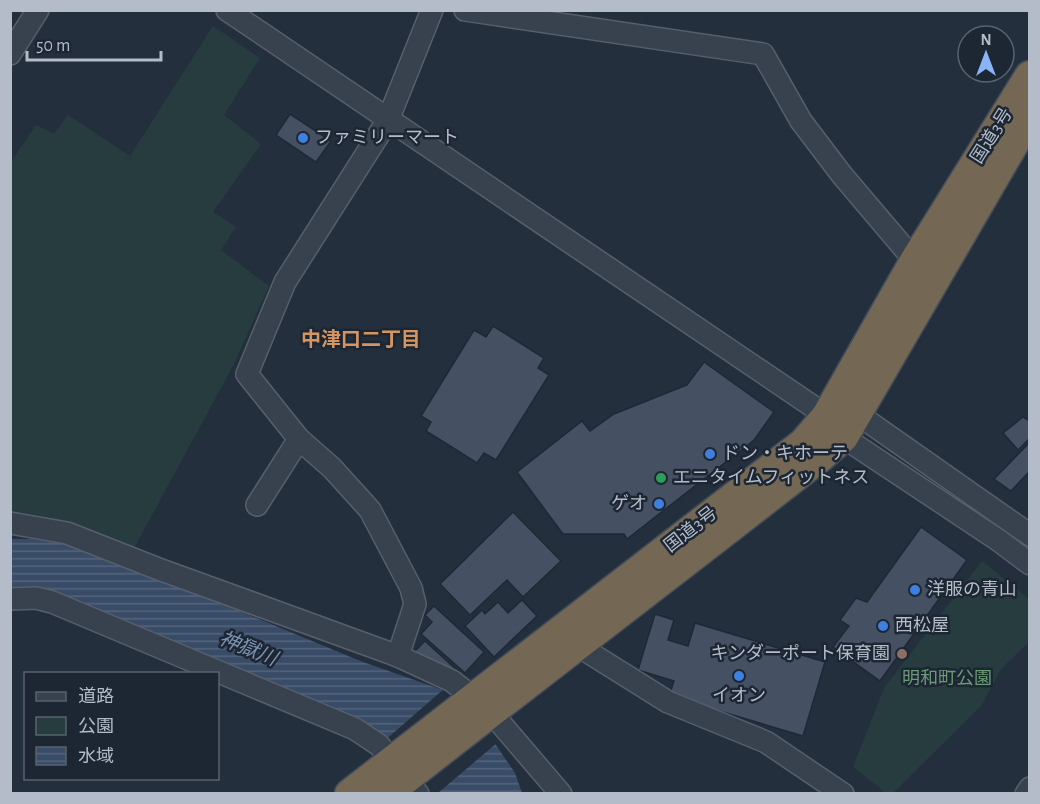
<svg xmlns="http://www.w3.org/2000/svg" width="1040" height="804" viewBox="0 0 1040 804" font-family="'Alegreya Sans','Noto Sans JP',sans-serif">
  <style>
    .green { fill: #263c3f }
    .water { fill: url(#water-rules) }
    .pier { fill: #242f3e }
    .building { fill: #455162; stroke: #1f2835; stroke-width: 1.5 }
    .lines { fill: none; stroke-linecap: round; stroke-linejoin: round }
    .minor-casing { stroke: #565f6c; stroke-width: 24 }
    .highway-casing { stroke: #434c59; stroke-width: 33 }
    .minor { stroke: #38414e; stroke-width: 21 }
    .highway { stroke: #746855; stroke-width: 30 }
    .shop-dot { fill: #3f7fe0; stroke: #1d2633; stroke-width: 2 }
    .leisure-dot { fill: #2e9e5b; stroke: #1d2633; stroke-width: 2 }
    .education-dot { fill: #8d6e63; stroke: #1d2633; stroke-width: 2 }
    .labels { text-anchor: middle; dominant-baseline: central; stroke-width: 5; stroke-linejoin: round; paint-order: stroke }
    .street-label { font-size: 18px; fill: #b4bcc9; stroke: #1d2633 }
    .poi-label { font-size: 18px; fill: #b4bcc9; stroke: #1d2633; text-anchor: start }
    .park-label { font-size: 18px; fill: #6b9a76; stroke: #1d2633 }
    .neighbourhood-label { font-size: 20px; font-weight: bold; fill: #d59563; stroke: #1d2633 }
    .water-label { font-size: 20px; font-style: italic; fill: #7c92b1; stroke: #1d2633 }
  </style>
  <defs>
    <pattern id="water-rules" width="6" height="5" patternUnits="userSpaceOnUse" patternTransform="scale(1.5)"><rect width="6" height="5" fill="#394c67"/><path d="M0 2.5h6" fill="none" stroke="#53647b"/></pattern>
  </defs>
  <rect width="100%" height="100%" fill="#242f3e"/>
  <g class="green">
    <path d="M213,26L260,58L224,115L261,144L213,212L236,227L221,250L269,286L233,366L133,550L11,515V162L36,125L54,134L68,115L130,156Z"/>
    <path d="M982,561L1029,599V642L1001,669L982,705L893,793H886L853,767L884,688Z"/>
  </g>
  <path class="water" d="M10,539H32L84,547L363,662L443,690L483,726L515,773L522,793H428L384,739L11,592Z"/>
  <path class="pier" d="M445,688L486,724L498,742L438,793H425L383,742Z"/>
  <g class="building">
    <path d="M290,114L331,141L316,162L276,135Z"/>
    <path d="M493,326L544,358L538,368L549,375L496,460L484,453L477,463L426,431L431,422L421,416L474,330L486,337Z"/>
    <path d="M704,362L774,412L754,440L627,539L624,534H563L517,472L582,421L590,431L614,414L687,385Z"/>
    <path d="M1023,417L1030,421V438L1018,450L1003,433Z"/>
    <path d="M1030,442V475L1028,473L1011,491L994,479Z"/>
    <path d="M513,512L561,561L523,597L507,580L470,615L440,584Z"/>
    <path d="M921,527L967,560L880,681L833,647L849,626L840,620L856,598L867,602Z"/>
    <path d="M522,600L537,616L494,657L465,626L482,610L485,614L498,602L508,613Z"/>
    <path d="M434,606L484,652L465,673L421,634L432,622L425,615Z"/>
    <path d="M655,614L674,620L668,640L688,646L695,623L825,662L803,736L669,696L674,681L638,670Z"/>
    <path d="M425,641L461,674L458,678L412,654Z"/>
  </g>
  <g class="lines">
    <defs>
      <g id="minor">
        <path d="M227,10L827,416L843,437L998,540L1030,564"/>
        <path d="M465,10L763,54L801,121L842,175L915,261"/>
        <path d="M10,54L38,10"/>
        <path d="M843,415L856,413L1030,535"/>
        <path d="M257,505L299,439"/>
        <path d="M10,523L67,533L156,568L398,656L452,681L490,711L561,794"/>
        <path d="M10,599L36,598L52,602L355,729L379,745L418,794"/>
        <path d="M568,638L577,645L668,702L766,742L843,794"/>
        <path d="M398,656L415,604L411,588L370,510L332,468L299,439L247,374L285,282L388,120L432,10"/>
        <path d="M1026,794L1030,788"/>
      </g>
      <g id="highway">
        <path d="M350,794L804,443L827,416L915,261L1030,76"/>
        <path d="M386,794C530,680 676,570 820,457L843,437L1030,115"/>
      </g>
    </defs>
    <use href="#minor" class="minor-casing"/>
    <use href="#highway" class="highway-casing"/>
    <use href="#minor" class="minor"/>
    <use href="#highway" class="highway"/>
  </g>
  <g class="shop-dot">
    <circle cx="303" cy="138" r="6"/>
    <circle cx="710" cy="454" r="6"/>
    <circle cx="659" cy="504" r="6"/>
    <circle cx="915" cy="590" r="6"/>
    <circle cx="883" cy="626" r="6"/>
    <circle cx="739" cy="676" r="6"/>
  </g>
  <circle class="leisure-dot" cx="661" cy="478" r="6"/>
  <circle class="education-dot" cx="902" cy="654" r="6"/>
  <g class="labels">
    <g class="street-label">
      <text transform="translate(992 136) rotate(-58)">国道3号</text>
      <text transform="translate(691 530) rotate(-38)">国道3号</text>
    </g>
    <g class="poi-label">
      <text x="315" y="138">ファミリーマート</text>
      <text x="722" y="454">ドン・キホーテ</text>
      <text x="673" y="478">エニタイムフィットネス</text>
      <text x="647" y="504" text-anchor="end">ゲオ</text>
      <text x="927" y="590">洋服の青山</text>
      <text x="895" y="626">西松屋</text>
      <text x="890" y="654" text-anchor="end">キンダーポート保育園</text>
      <text x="739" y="696" text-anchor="middle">イオン</text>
    </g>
    <g class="park-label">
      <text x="947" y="679">明和町公園</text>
    </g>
    <g class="neighbourhood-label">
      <text x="361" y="340">中津口二丁目</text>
    </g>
    <g class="water-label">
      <text transform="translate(248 649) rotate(22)">神獄川</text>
    </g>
  </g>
  <rect width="1040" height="804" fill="none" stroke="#b4bcc9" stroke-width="24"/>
  <rect x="24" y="672" width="195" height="108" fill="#1d2633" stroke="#59626f" stroke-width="1.5"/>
  <rect x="36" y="692" width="30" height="9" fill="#38414e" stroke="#59626f" stroke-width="1.5"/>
  <text x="78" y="702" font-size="18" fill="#b4bcc9">道路</text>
  <rect x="36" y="717" width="30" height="18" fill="#263c3f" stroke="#59626f" stroke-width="1.5"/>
  <text x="78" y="732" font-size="18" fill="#b4bcc9">公園</text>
  <rect x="36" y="747" width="30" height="18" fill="url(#water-rules)" stroke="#59626f" stroke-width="1.5"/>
  <text x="78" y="762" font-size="18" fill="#b4bcc9">水域</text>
  <g transform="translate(986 54)"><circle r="28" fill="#1d2633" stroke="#59626f" stroke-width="1.5"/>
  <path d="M0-4.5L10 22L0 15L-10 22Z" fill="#8ab4f8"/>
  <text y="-9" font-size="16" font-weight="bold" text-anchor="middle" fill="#b4bcc9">N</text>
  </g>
  <path d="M27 51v9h134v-9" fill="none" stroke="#b4bcc9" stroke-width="3"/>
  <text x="36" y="51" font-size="18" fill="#b4bcc9" stroke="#1d2633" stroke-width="4.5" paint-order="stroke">50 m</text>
</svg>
